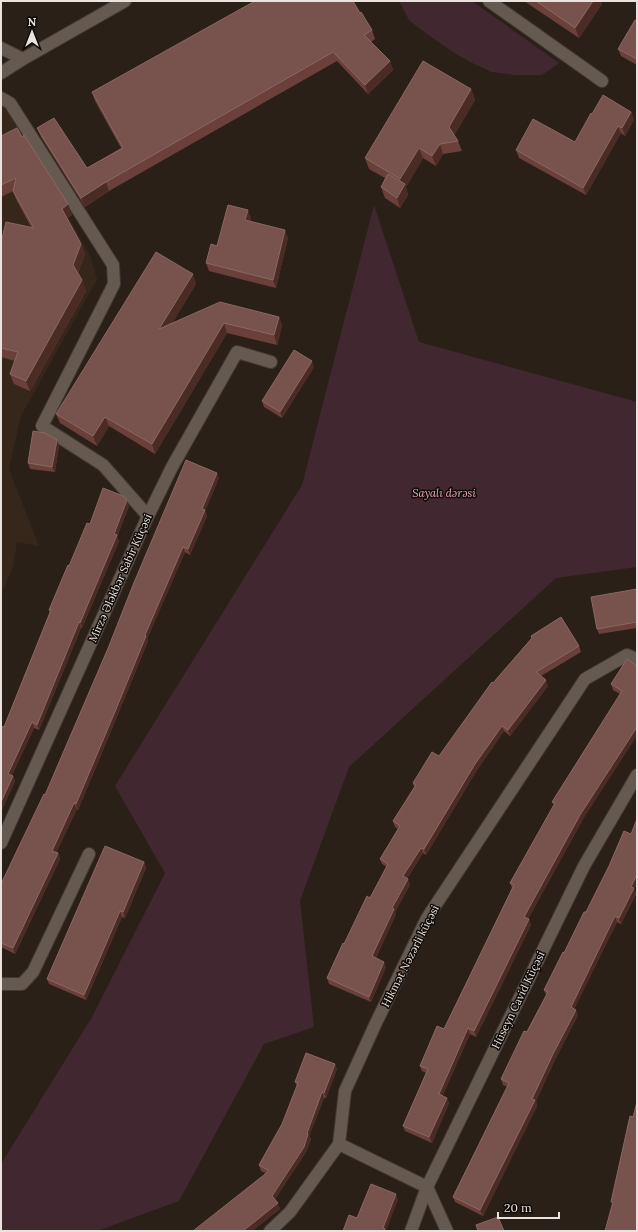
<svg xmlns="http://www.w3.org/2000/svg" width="638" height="1232" viewBox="0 0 638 1232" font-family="Lora,serif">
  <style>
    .built { fill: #37271a }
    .green { fill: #412730 }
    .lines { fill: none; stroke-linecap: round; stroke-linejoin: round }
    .street-casing { stroke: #423934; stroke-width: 14 }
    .street { stroke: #66594f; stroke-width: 12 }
    .wall { fill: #6b403a }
    .shaded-wall { fill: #4b2c25 }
    .building { fill: #78524c; stroke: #8a6862 }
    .labels { text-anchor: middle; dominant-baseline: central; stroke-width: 3; stroke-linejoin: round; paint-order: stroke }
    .park-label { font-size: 11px; font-style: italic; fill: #f3a7bf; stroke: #100b07 }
    .street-label { font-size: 11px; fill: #eae2dd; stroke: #100b07 }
  </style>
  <rect width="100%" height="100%" fill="#2b2017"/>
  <path class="built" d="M1,102L7,104L91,258L97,279L21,416L9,469L39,546L17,542L13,567L4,588L1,592Z"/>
  <g class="green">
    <path d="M399,1H472L559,63L542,75H515L492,72L474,64L456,54L440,43L420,29L409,20Z"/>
    <path d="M374,205L419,342L637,402V567L556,578L349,767L300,901L314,1027L264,1044L179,1201L97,1231H1V1164L92,1017L165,873L115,786L302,485Z"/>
  </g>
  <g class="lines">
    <defs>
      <g id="street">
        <path d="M489,1L602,81"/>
        <path d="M1,48L23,59L125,1"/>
        <path d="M1,73L23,59"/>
        <path d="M1,98L10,103L113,265L114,284L42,426L103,465L148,516"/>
        <path d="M1,843L148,516L172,467L237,352L271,362"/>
        <path d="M1,984H22L33,972L89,854"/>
        <path d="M339,1144L427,1187L447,1231"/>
        <path d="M270,1231L290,1212L339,1144L345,1091L375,1025L427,918L585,679L627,655L637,659"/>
        <path d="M411,1231L427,1187L584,866L637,775"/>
      </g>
    </defs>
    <use href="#street" class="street-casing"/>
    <use href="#street" class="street"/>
  </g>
  <g class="wall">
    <path d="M524,1H601L602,4L579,38Z"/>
    <path d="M360,13L372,30L375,39L371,42L390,61L393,70L368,94L337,61L109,191L85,207L41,137L37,128L87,168L121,148L95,101L92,92Z"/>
    <path d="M637,21V65L621,56L618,49Z"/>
    <path d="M471,89L475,100L454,135L458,141L462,151L443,154L436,166L423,158L406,187L408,195L400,208L385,198L381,187L385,178L369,169L365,158Z"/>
    <path d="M631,112L634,120L625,136L621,133L586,195L519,158L516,150L575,142L592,114Z"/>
    <path d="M1,136L22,137L72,215L67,218L81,244L85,254L78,273L86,291L30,391L14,384L10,374L15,361L1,357V243L31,227L17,201L13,191L1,197Z"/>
    <path d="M251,218L250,221L288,238L276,288L209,271L206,263L217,246Z"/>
    <path d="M196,284L172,323L279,317L282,326L277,345L227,333L155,454L109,426L97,446L60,423L56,414Z"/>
    <path d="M314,367L282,418L264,407L262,401Z"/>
    <path d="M59,446L55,472L30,469L28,463Z"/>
    <path d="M219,478L205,511L207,516L190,555L185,552L147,639L148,641L116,719L78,810L77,809L56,852L58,853L60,859L15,954L1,947V884L45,795Z"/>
    <path d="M129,506L117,537L119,541L82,628H81L39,730L34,728L12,775L13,776L15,781L1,812L4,727L50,612L49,610L69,566L90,524Z"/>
    <path d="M637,589V628L599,634L597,629Z"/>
    <path d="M531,636L579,646L581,652L541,676L548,686L510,736L504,731L477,770L426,855L423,853L407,879L410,885L395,912L396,914L376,958L386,967L371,1002L329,984L327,978L344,944L387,867L382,864L380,859L398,829L395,827L393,821L414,787L413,783L439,756L493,683L532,638Z"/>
    <path d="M637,666L582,821L528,919L531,925L476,1037L470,1034L442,1096L449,1103L432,1143L405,1131L403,1126L426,1073L422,1071L420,1066L444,1029L512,888L510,883L554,805L552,802L620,694L613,690L611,684Z"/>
    <path d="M637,819V884L634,889L636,894L621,924L617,922L574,1009L578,1015L555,1060L536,1101L537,1106L483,1216L455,1202L453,1197L508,1087L503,1085L501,1079L546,995L544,990L586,912L631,834Z"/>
    <path d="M144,862L146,868L125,918L122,917L86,1000L49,984L47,979Z"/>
    <path d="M337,1069L326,1098H324L309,1136L311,1139L306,1152L275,1199L280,1209L252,1231L265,1173L261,1171L259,1165L282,1124L297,1086L295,1082Z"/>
  </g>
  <g class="shaded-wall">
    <path d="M593,1H601L602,4L579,38L575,28Z"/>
    <path d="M390,61L393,70L368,94L365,85Z"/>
    <path d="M471,89L475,100L453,138L449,127Z"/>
    <path d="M631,112L634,120L625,136L622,128Z"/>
    <path d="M618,126L621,133L586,195L583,188Z"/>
    <path d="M440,144L443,154L436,166L432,156Z"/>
    <path d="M419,148L423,158L406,187L408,195L400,208L397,198L403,187L400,179Z"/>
    <path d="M106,182L109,191L85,207L81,198Z"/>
    <path d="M68,204L72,215L66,219L62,209Z"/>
    <path d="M248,210L251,218L248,228L245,220Z"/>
    <path d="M285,230L288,238L276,288L273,280Z"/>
    <path d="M81,244L85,254L77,275L73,265Z"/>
    <path d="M193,274L196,284L163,339L159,329Z"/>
    <path d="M82,280L86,291L30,391L26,381Z"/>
    <path d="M279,317L282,326L277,345L274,335Z"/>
    <path d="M224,323L227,333L155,454L152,444Z"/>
    <path d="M312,361L314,367L282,418L280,412Z"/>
    <path d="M105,417L109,426L97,446L93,436Z"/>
    <path d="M57,440L59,446L55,472L52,467Z"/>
    <path d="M217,473L219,478L205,511L207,516L190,555L188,549L202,509Z"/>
    <path d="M127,500L129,506L117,537L119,541L82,628L80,623L114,534Z"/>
    <path d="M183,547L185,552L147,639L148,641L116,719L78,810L76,804L145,635Z"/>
    <path d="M79,622L81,628L39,730L37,725Z"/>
    <path d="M546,680L548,686L510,736L508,730Z"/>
    <path d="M32,722L34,728L10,779L8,774Z"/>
    <path d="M502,726L504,731L477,770L426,855L424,849L475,764Z"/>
    <path d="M637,727V736L582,821L526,923L524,917L580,815Z"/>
    <path d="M13,776L15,781L1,812V802Z"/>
    <path d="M74,803L77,809L55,856L52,851Z"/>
    <path d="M421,848L423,853L405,882L403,876Z"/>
    <path d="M58,853L60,859L15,954L13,948Z"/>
    <path d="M144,862L146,868L125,918L123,912Z"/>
    <path d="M637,874V884L634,889L636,894L621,924L619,918L631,887Z"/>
    <path d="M408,879L410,885L395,912L396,914L374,962L372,956L392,908Z"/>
    <path d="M120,911L122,917L86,1000L84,995Z"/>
    <path d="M615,916L617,922L573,1012L571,1007Z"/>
    <path d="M529,919L531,925L476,1037L474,1031Z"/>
    <path d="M384,962L386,967L371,1002L369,997Z"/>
    <path d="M576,1010L578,1015L555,1060L536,1101L537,1106L483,1216L480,1210L553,1054Z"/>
    <path d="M468,1028L470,1034L441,1100L439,1094Z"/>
    <path d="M335,1064L337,1069L326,1098L324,1093Z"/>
    <path d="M322,1092L324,1098L309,1136L311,1139L306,1152L274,1201L272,1196L307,1133Z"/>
    <path d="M447,1098L449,1103L432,1143L429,1137Z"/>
    <path d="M396,1194L398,1200L386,1231H384L383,1228Z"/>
    <path d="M278,1203L280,1209L252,1231H243Z"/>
  </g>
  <g class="building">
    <path d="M255,1H353L360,13L361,12L372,30L364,35L390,61L365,85L333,52L106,182L81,198L37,128L54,118L87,168L123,148L92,92Z"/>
    <path d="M536,1H593L575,28Z"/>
    <path d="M635,20L637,21V59L618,49Z"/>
    <path d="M423,61L471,89L449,127L458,141L440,144L432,156L419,148L400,179L365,158Z"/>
    <path d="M603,95L631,112L622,128L618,126L583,188L516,150L533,119L575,142L591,113L592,114Z"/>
    <path d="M17,128L22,137L24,135L68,204L62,209L81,244L73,265L82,280L26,381L10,374L18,352L1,348V243L6,222L34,228L13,191L16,178L1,185V136Z"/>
    <path d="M388,174L405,184L397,198L381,187Z"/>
    <path d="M228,205L248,210L245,220L285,230L273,280L206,263L211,244L217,246Z"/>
    <path d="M156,252L193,274L159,329L220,302L279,317L274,335L224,323L152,444L105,417L93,436L56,414Z"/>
    <path d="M294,350L312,361L280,412L262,401Z"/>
    <path d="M33,431L45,433L57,440L52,467L28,463Z"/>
    <path d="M186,460L217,473L202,509L205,510L188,549L183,547L145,635L146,636L114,714L76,804L74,803L52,851L58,853L13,948L1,943V884L44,794L45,795L109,646L133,585Z"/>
    <path d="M103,488L123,496L127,500L114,534L117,535L80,623L79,622L37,725L32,722L8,774L13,776L1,802V726L4,727L51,610H49L68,565L69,566L87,523L90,524Z"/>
    <path d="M637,589V622L597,629L591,597Z"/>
    <path d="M561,617L579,646L536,672L546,680L508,730L502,726L475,764L424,849L421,848L403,876L408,879L392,908L394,909L372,956L384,962L369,997L327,978L343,943L344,944L367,896L370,898L388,864L380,859L400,826L393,821L416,785L413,783L432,752L439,756L492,682L493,683L532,638L531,636Z"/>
    <path d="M627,659L637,666V727L580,815L524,917L529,919L474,1031L468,1028L439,1094L447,1098L429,1137L403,1126L428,1069L420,1066L437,1026L444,1029L514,885L510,883L555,803L552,802L622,691L611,684Z"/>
    <path d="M637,819V874L631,887L634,888L619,918L615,916L571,1007L576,1010L553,1054L532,1099L535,1100L480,1210L453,1197L509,1083L501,1079L524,1031L527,1032L548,992L544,990L563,952L564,953L584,912H586L609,866L624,831L631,834Z"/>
    <path d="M105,846L144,862L123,912L120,911L84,995L47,979Z"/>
    <path d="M306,1053L335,1064L324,1093L322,1092L307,1133L308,1134L304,1147L272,1196L278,1203L243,1231H193L269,1171L259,1165L282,1124L298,1083L295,1082Z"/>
    <path d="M637,1102V1231H605L613,1202H611L630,1116L633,1117Z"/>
    <path d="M371,1184L396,1194L383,1228L385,1229L384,1231H343L349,1215L357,1218Z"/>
    <path d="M498,1217L504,1231H478L476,1225Z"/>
  </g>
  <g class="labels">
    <g class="park-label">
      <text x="444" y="493">Sayalı dərəsi</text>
    </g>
    <g class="street-label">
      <text transform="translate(120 578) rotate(-66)">Mirzə Ələkbər Sabir Küçəsi</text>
      <text transform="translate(410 956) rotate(-63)">Hikmət Nəzərli küçəsi</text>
      <text transform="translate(518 1000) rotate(-64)">Hüseyn Cavid Küçəsi</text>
    </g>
  </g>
  <rect width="638" height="1232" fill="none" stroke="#eae2dd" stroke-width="4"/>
  <g transform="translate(32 32)" stroke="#100b07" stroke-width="3" paint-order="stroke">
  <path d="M0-3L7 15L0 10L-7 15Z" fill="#eae2dd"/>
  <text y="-6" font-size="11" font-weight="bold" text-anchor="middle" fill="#eae2dd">N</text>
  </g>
  <path d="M498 1212v6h61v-6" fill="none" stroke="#eae2dd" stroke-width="2"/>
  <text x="504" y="1212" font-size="12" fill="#eae2dd" stroke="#100b07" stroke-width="3" paint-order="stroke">20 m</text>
</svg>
